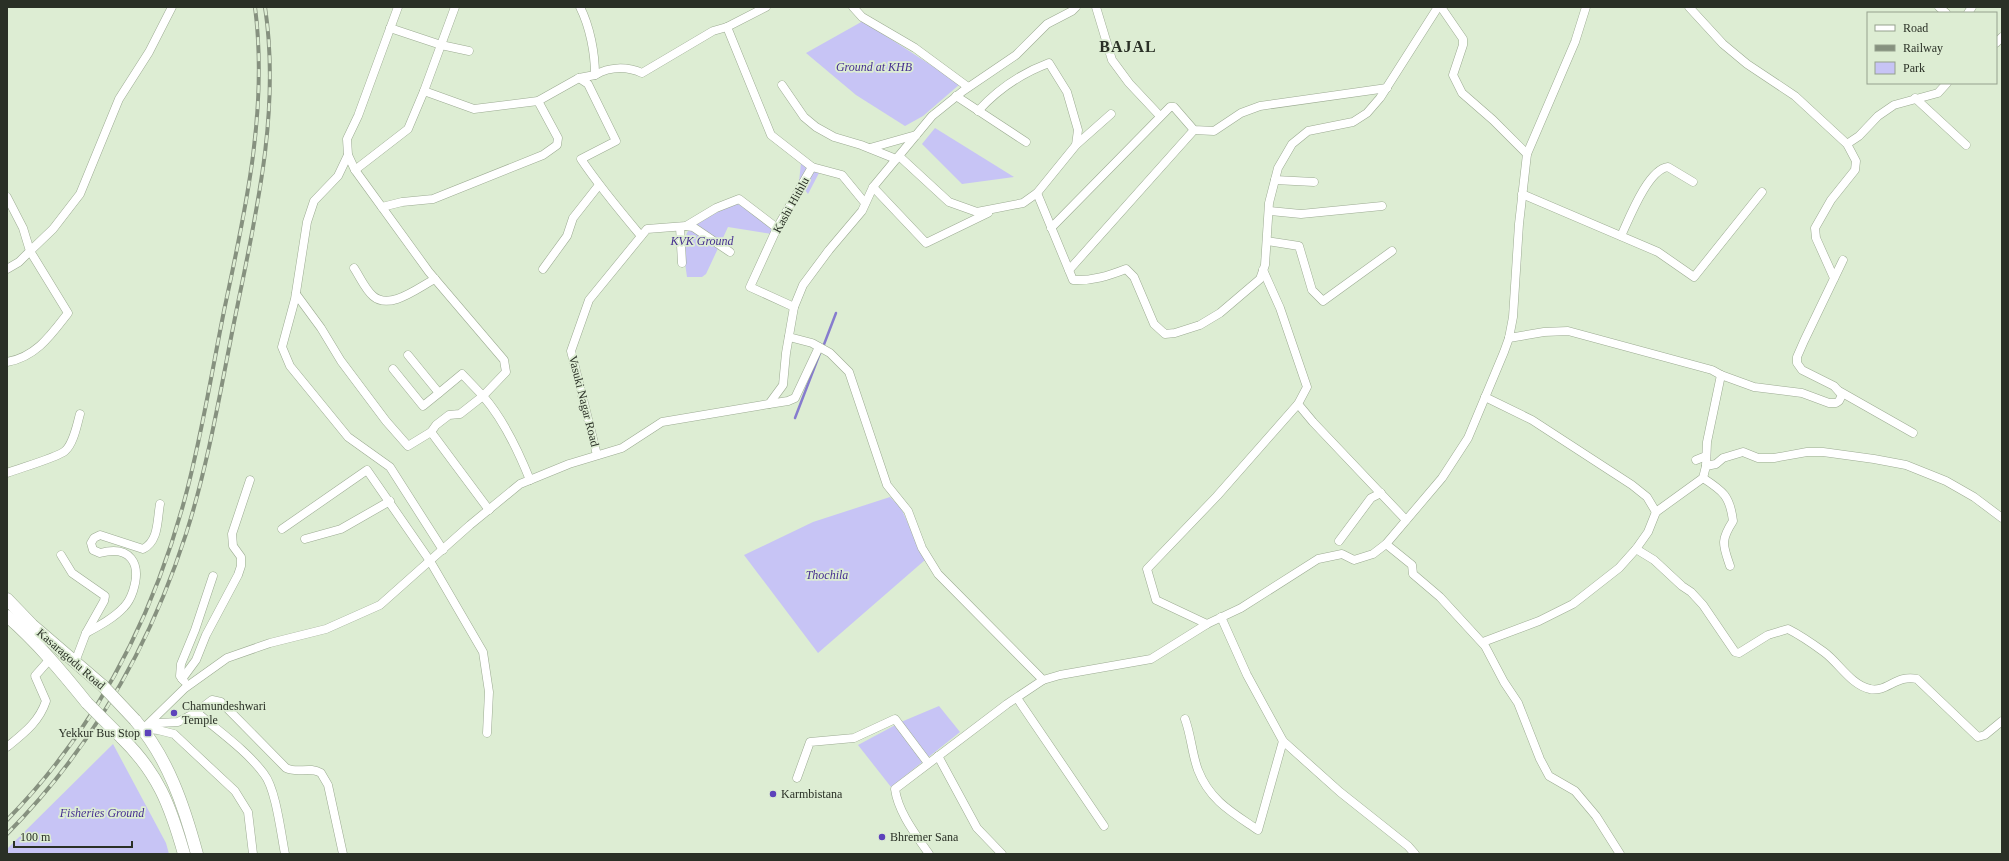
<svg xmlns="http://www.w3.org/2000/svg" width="2009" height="861" viewBox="0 0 2009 861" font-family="'Times New Roman',serif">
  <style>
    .green { fill: #c7c4f5 }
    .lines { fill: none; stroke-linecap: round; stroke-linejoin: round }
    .stream { stroke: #867cce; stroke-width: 2.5 }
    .minor-casing { stroke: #9cab92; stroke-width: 9 }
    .highway-casing { stroke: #9cab92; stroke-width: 13 }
    .minor { stroke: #fff; stroke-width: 8 }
    .highway { stroke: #fff; stroke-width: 12 }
    .rail-casing { stroke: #86917f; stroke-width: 4 }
    .rail { stroke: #ddedd3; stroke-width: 2.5; stroke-dasharray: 8; stroke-linecap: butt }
    .highway-bridge-casing { stroke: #9cab92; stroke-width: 13; stroke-linecap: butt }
    .highway-bridge { stroke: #fff; stroke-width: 12 }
    .poi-dot { fill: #5d42bb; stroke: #ddedd3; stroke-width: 1.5 }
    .labels { text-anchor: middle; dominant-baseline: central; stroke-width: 3.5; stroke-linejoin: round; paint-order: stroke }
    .park-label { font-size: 12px; font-style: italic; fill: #462f91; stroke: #ddedd3 }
    .street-label { font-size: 12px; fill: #2a3026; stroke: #ddedd3 }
    .poi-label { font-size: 12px; fill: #2a3026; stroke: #ddedd3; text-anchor: start }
    .district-label { font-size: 16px; font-weight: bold; letter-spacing: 1px; fill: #2a3026; stroke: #ddedd3 }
  </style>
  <rect width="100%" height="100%" fill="#ddedd3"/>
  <g class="green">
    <path d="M863,21L960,84L923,116L905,126L856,95L806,53Z"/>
    <path d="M935,128L1014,177L962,184L922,144Z"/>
    <path d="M801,163L819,173L808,194L799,182Z"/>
    <path d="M735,202L775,228L772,234L728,227L706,274L702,277H687C685,261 680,241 690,228Z"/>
    <path d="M890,497L901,508L925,560L818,653L744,555L813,522Z"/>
    <path d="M939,706L960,732L891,787L858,745L901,722Z"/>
    <path d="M113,744L166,843L169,854H7V849Z"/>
  </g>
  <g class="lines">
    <g class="stream">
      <path d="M823,347L836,313"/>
      <path d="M795,418L820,353"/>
    </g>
    <defs>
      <g id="minor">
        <path d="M398,7L358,116L347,139L348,155L355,170L429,272L504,360L506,372L483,396C504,420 518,450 530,480"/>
        <path d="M580,7C590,27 595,53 595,75C609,67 626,66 642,73L713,31L727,27L766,7"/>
        <path d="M853,7L862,17L915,48L968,87"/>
        <path d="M1096,7L1112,60L1129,83L1160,116"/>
        <path d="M1441,7L1463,39V45L1453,75L1462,93L1493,120L1527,154"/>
        <path d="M1689,7L1723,44L1747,64L1795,96L1847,144L1859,136L1878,116L1894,105L1938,93L1947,83"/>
        <path d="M1939,7L1946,13"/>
        <path d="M1968,13L1972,7"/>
        <path d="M727,27L771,135L812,167L777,228L750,287L794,307"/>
        <path d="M390,28L441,45L469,51"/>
        <path d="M1996,43L2002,37"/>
        <path d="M595,75L579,78L588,84L616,141L581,159C599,186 620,211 641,236"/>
        <path d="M782,85L804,117L816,127L834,137L861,145L896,159"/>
        <path d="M424,91L455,7"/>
        <path d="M956,96L1026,142"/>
        <path d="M1915,98L1966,145"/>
        <path d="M978,111C998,89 1022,73 1049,63L1067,92L1078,130L1076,145L1037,193"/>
        <path d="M1076,145L1111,114"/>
        <path d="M870,148L916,135"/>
        <path d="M348,155L338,176L314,201L307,222L295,299L282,347L290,366L348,437L390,467L443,550"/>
        <path d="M899,156L949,202L977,212L1023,203L1037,193L1073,280C1092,281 1108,276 1126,269L1134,277L1154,324L1165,334L1175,333L1200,325L1220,313L1260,279L1265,265L1269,203L1278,168L1292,144L1308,131L1353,122L1367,113L1380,98L1438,7"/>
        <path d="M812,167L842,175L865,203"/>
        <path d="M355,170L408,129L424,91L474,109L538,101L579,78"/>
        <path d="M1275,180L1314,182"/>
        <path d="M873,187L926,243L988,213"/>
        <path d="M1522,194L1658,252L1694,277L1762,192"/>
        <path d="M7,197L23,228L30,251L19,262L7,269"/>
        <path d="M382,207L402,202L433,199L543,155L557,145L558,138L538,101"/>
        <path d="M1269,211L1301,214L1382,206"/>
        <path d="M686,226L693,227L730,252"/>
        <path d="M680,227L682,263"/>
        <path d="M1051,228L1170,107H1174L1194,130L1214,131L1241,113L1260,106L1387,88"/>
        <path d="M1621,236C1629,219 1648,169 1668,167L1693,182"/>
        <path d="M1267,241L1299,246L1312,290L1323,301L1392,251"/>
        <path d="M354,268C360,277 365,289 373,296C390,311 419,287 435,279"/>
        <path d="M543,269L567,236L573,218L599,185"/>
        <path d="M1069,270L1194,130"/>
        <path d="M1263,270L1280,308L1307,387L1298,404L1313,422L1406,520"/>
        <path d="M1834,278L1816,238L1815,228L1831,200L1855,170L1856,161L1847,144"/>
        <path d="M296,294L321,328L341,361L386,421L408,446L431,432L489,510"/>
        <path d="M789,337L812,343L830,353L849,372L887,485L908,511L922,548L938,574L1043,680"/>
        <path d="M1509,338L1544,332L1568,331L1712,370L1721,375"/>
        <path d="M408,355L439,393L462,374L483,396L460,414L449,415L436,425L431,432"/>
        <path d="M7,362C36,357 51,335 68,313L30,251L53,229L80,194L119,99L149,52L172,7"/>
        <path d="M393,369L423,406L439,393"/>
        <path d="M1839,391L1913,433"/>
        <path d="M1485,397L1532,420L1632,485L1647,497L1656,512"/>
        <path d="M769,404L788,401L795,398L819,347"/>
        <path d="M597,455L571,351L589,300L647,229L686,226L716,208L739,199L777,228"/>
        <path d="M1696,460L1706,456"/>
        <path d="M1706,466L1716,464L1723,458L1743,452L1758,458H1774L1807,452H1823L1874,459L1906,465L1946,481L1974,497L2002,518"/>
        <path d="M7,473C20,468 56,458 65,451C74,443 77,424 80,414"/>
        <path d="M1703,478C1723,491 1730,496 1733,521C1720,541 1723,545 1730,566"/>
        <path d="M282,529L367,470L430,561L483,652L489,692L487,733"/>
        <path d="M305,539L341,529L390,501"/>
        <path d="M1339,541L1371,498L1381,493"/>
        <path d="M1386,544L1412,565L1413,574L1440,597L1485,646L1504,682L1518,703L1540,759L1549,776L1575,791L1596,816L1620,854"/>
        <path d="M1636,549L1654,560L1682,586L1691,592L1703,605L1735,652L1739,653L1768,635L1788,629C1800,635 1813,644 1824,652C1839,663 1851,685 1870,689C1886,693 1897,674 1917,679L1978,737L1985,735L2002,721"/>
        <path d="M61,555L72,573L105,596L104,601L86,633L75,662"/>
        <path d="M1221,617L1247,675L1283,741L1340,792L1408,846L1415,854"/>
        <path d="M1207,624L1156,600L1147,569L1217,496L1298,404"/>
        <path d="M86,633C99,626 114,618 124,607C129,602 131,597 133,591C142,563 130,545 100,553L93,550L91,543L94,538L100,535L143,549C159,541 157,520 160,504"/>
        <path d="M1483,642L1539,621L1573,604L1619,568L1636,549L1648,532L1656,512L1703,478L1706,466L1707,442L1721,375L1754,387L1802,393L1829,403H1836L1839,401L1842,395L1834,386L1802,370L1797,363V357L1804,341L1843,260"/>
        <path d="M182,679L196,660L206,635L238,575L241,566V557L233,546L232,534L250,480"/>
        <path d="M184,681L180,676L181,664L195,630L213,576"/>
        <path d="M1017,698L1104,826"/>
        <path d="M195,713L212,700L221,702L286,768C298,774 309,766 321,773L328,785L343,854"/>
        <path d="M1185,719C1191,735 1192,754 1198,770C1210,801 1233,813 1258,830L1283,741"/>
        <path d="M147,728L159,723L178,722L195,713L200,715C221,733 247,751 264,774C276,789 281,834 285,854"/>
        <path d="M143,729L185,688L227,658L270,643L326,629L380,605L470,525L520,484L569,464L622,448L662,422L769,404L783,385L786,353L794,307L803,285L829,250L862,211L873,187L932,116L963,91L1016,55L1047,24L1072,11L1076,7"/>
        <path d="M148,729L158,730L174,734L235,791L248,812L253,854"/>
        <path d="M7,747C24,733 39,722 46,701L35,676L50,659"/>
        <path d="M938,756L977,828L1002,854"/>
        <path d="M797,778L810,742L854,738L895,719L928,763"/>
        <path d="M929,854C916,835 898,812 895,789L1007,704L1043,680L1060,675L1151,659L1207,624L1241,608L1318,559L1342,554L1354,560L1373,554L1386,544L1442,478L1468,438L1504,352L1509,338L1513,317L1519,224L1527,154L1575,42L1586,7"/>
      </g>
      <g id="highway">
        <path d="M7,599L32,625L103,686"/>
        <path d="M7,616C37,642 62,672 87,703"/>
        <path d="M135,720C168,758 184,806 197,854"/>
        <path d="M121,737C158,773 170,805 184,854"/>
      </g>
    </defs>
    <use href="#minor" class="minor-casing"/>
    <use href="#highway" class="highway-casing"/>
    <use href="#minor" class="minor"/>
    <use href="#highway" class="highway"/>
    <defs>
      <g id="rail">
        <path d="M7,820C96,729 152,621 185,498C202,435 212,370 225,306C246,208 268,108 255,7"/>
        <path d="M7,834C92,748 149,649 186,534C210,459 222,380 238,303C258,206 280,106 265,7"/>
      </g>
    </defs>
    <use href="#rail" class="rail-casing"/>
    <use href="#rail" class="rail"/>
    <defs>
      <g id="highway-bridge">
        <path d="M103,686L135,720"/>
        <path d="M87,703L121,737"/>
      </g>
    </defs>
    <use href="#highway-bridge" class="highway-bridge-casing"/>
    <use href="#highway-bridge" class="highway-bridge"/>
  </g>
  <g class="poi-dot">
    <circle cx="174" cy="713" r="4"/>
    <rect x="144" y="729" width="8" height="8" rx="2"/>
    <circle cx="773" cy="794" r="4"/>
    <circle cx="882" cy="837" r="4"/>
  </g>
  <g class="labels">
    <g class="park-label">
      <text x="874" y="67">Ground at KHB</text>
      <text x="702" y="241">KVK Ground</text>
      <text x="827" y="575">Thochila</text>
      <text x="102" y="813">Fisheries Ground</text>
    </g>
    <g class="street-label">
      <text transform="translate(791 205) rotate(-61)">Kashi Hithlu</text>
      <text transform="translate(584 401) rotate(76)">Vasuki Nagar Road</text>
      <text transform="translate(71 659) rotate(41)">Kasaragodu Road</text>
    </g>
    <g class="poi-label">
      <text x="182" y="706">Chamundeshwari<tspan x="182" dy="14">Temple</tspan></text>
      <text x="140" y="733" text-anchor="end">Yekkur Bus Stop</text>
      <text x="781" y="794">Karmbistana</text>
      <text x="890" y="837">Bhremer Sana</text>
    </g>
    <g class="district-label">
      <text x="1128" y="46">BAJAL</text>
    </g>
  </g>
  <rect width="2009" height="861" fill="none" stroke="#2a3026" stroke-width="16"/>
  <rect x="1867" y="12" width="130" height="72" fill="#ddedd3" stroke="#95a18e"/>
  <rect x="1875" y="25" width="20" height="6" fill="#ffffff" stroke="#95a18e"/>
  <text x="1903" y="32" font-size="12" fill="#2a3026">Road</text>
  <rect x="1875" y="45" width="20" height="6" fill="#86917f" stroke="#95a18e"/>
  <text x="1903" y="52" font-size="12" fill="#2a3026">Railway</text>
  <rect x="1875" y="62" width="20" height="12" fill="#c7c4f5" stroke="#95a18e"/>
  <text x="1903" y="72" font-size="12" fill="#2a3026">Park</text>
  <path d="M14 841v6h118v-6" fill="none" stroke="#2a3026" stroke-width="2"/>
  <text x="20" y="841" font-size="12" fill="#2a3026" stroke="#ddedd3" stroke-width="3" paint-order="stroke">100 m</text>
</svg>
